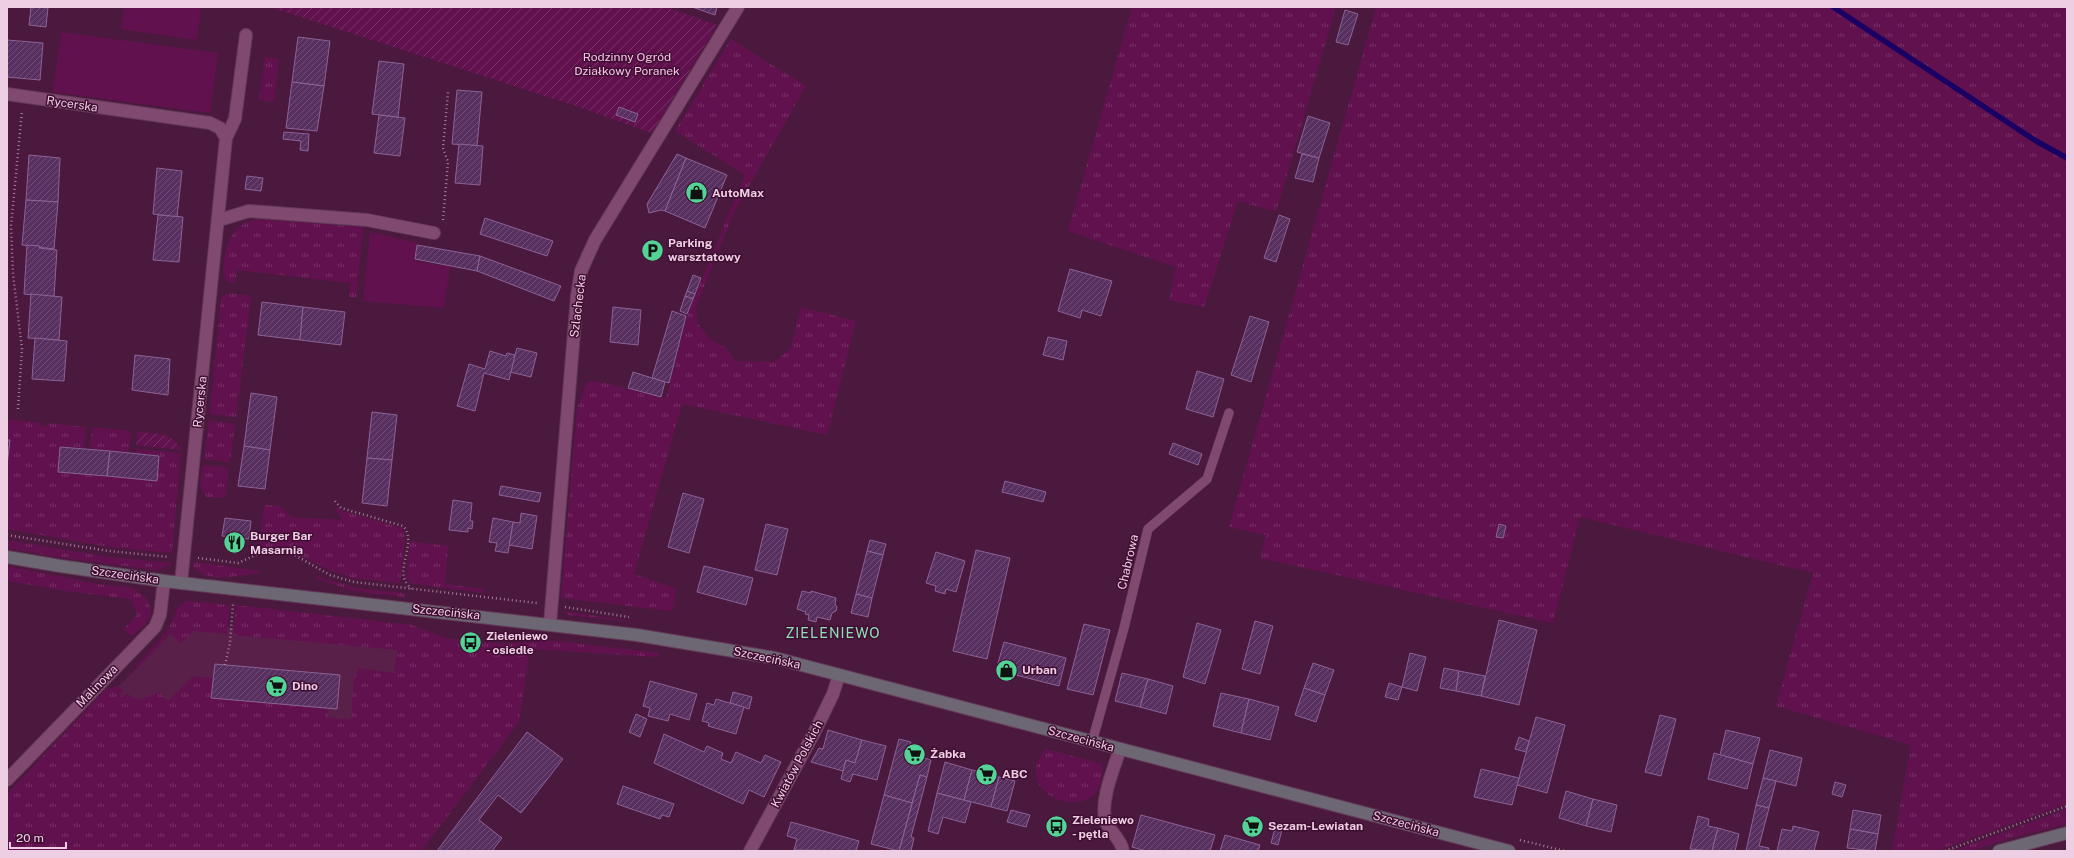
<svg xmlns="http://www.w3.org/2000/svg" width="2074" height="858" viewBox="0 0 2074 858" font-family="'Public Sans',sans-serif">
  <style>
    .built { fill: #59214a }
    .grass { fill: url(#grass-tufts) }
    .park { fill: #62114f }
    .garden { fill: url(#garden-furrows) }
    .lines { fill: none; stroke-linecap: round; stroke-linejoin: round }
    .stream { stroke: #1a0062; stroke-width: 5.5 }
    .building { fill: url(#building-hatch); stroke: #8c6296 }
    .lane-casing { stroke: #643a59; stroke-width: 10 }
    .street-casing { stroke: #643a59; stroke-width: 14 }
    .secondary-casing { stroke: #643a59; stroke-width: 14 }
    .path { stroke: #a47c98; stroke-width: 2.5; stroke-dasharray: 1 3; stroke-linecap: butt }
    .lane { stroke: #80496f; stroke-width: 9 }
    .street { stroke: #80496f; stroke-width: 12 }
    .secondary { stroke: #6c6772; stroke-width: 12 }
    .labels { text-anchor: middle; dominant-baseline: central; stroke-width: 3; stroke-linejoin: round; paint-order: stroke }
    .park-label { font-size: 12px; fill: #f5c3e4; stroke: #400e33 }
    .street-label { font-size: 12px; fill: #eecee3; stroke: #400e33 }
    .poi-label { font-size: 12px; font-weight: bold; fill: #eecee3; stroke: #400e33; text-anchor: start }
    .quarter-label { font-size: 14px; letter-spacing: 1px; fill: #91e0b5; stroke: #400e33 }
  </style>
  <defs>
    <pattern id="grass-tufts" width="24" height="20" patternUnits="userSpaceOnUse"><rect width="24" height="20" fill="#62114f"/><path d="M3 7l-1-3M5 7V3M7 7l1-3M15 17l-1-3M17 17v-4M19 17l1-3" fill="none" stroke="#793268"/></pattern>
    <pattern id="garden-furrows" width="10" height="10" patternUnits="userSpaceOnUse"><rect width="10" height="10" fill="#62114f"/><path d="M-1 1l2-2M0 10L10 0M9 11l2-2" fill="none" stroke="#793268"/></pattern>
    <pattern id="building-hatch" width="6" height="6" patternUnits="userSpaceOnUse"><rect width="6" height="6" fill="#573060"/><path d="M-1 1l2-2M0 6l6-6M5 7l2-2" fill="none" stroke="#6f4d77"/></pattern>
  </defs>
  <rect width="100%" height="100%" fill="#4b193e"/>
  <path class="built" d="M196,623L398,650L392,725L105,700L173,631Z"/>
  <g class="grass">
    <path d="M1132,7H1336L1276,212L1238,201L1204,307L1169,300L1176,267L1068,231Z"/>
    <path d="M1376,7H2067V804L1936,851H1892L1911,745L1776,706L1813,573L1580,517L1553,623L1260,558L1266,535L1229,527Z"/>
    <path d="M731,39L806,86L733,214L696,307L697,323L710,339L726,348L735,361L774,362L791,348L801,307L856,321L827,435L682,404L634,574L677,589L672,611L561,598L577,409L587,382L597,381L666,399L687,316L745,175L675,131Z"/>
    <path d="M265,57L279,59L274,102L259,100Z"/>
    <path d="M257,219L363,227L356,298L349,297L350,283L237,270L235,283L227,281C222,275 224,270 224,263C227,241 233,224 257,219Z"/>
    <path d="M230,293L251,296L236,417L210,414L221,300L222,297Z"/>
    <path d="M7,419L40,423V426H47V423L86,427L84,448L60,446L58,472L157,481L160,455L135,453L136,449L181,453L172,553L109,547L7,529V466L10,440L7,439Z"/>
    <path d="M209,420L235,424L230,462L204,459Z"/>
    <path d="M92,427L131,431L129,452L90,448Z"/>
    <path d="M203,465L229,468L225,498L207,497C197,489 202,476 203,465Z"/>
    <path d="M264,505L281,506L291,517L343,520L334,508H338L339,510L402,528L405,537L400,583L352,578L329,570L289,550L275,549L259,551Z"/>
    <path d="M7,540L109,557L172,563L162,569L156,570L63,558L7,548Z"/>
    <path d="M410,541L448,546L445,584L485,589L484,593L410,583L406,578Z"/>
    <path d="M193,562L260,571V573C240,574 209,585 194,567Z"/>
    <path d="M7,566L98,584L132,588L146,598L150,607L151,614L146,623L132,636L124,629L137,615L131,599L73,592L7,581Z"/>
    <path d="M316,576L356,588L403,593L405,597L353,591L316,578Z"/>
    <path d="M188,601L230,605L227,634L193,631L181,643L170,634L136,670V666L167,632L179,605Z"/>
    <path d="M236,605L412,625L446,638L463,640V645L474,646L475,641L507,644L547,640L659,653L658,657L530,649L519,722L421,851H7V794L105,690L118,686L124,691L120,696L121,698L127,693C140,704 146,697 159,692L168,701L193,676L213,678L211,698L328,709L327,717L351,719L354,679L359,668L394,673L397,650L233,635Z"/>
    <path d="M563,611L645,623L568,615Z"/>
    <path d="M1046,749L1102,764C1109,833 1003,797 1046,749Z"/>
    <path d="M2067,809V824L2018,836L1970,851H1953Z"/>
  </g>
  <g class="park">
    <path d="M124,7H201L197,40L121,29Z"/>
    <path d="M61,32L218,53L210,113L53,92Z"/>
    <path d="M370,232L417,243L414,261L450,267L444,308L363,301Z"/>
  </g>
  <g class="garden">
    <path d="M270,7H666L717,25L652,133L573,105Z"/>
    <path d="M138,432C155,434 172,431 181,450L136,445Z"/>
  </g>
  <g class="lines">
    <path class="stream" d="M1833,7L2036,141L2067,158"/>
  </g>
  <g class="building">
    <path d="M31,7H48L46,27L29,25Z"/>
    <path d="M692,7H717L715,15Z"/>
    <path d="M1345,10L1358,14L1348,45L1336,42Z"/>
    <path d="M298,37L330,41L324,86L292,82Z"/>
    <path d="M7,40L43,43L40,80L7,77Z"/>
    <path d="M379,61L404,64L398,117L372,114Z"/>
    <path d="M292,82L324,86L317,131L286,128Z"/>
    <path d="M457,90L482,92L477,146L452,144Z"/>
    <path d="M619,107L638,114L635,122L616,115Z"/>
    <path d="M379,115L405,118L400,156L374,153Z"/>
    <path d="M1308,116L1330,123L1319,158L1297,152Z"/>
    <path d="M284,132L309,134L308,151L300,150L301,141L283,139Z"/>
    <path d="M459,144L483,146L480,185L455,183Z"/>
    <path d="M677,154L686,158L665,211L661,210L649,213L647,204Z"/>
    <path d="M1302,154L1319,158L1313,182L1295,178Z"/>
    <path d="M29,155L60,158L58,202L26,200Z"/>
    <path d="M686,158L727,175L705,228L665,211Z"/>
    <path d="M157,168L182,171L177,217L153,214Z"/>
    <path d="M247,176L263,178L261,191L245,189Z"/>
    <path d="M26,200L58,202L54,249L22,245Z"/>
    <path d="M158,215L183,217L179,262L153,260Z"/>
    <path d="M1279,215L1290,219L1276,262L1264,258Z"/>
    <path d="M485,218L553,241L547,256L480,234Z"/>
    <path d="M27,245L40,246L39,248L57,250L54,297L24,294Z"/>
    <path d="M417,245L480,256L477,271L415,259Z"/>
    <path d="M480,256L561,286L554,301L477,271Z"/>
    <path d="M1070,269L1112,281L1101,316L1082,310L1080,318L1058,311Z"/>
    <path d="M693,275L701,278L695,294L687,291Z"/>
    <path d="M687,291L695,294L693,299L685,296Z"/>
    <path d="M31,294L62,297L59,340L28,338Z"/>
    <path d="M685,296L693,299L687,314L680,311Z"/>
    <path d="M262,302L303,307L300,340L258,335Z"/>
    <path d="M303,307L345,312L341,345L300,340Z"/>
    <path d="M613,307L641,310L638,345L610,342Z"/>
    <path d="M672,311L686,316L669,383L652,378Z"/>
    <path d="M1250,316L1269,322L1251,382L1231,375Z"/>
    <path d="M1048,337L1067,341L1063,360L1043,355Z"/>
    <path d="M35,338L67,341L64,381L32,379Z"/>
    <path d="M517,348L537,353L531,377L510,372Z"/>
    <path d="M490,351L506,356L507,353L515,355L509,380L484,373L475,411L457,406L469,364L485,369Z"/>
    <path d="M135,355L170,359L168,395L132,390Z"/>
    <path d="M1197,371L1224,379L1213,417L1186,409Z"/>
    <path d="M633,372L665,382L661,397L628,388Z"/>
    <path d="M251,393L277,397L270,450L244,446Z"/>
    <path d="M372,412L397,415L392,460L367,458Z"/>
    <path d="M7,440H10L7,466Z"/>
    <path d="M1173,443L1202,454L1198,465L1169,454Z"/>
    <path d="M244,446L270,450L265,489L238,486Z"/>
    <path d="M60,447L110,451L107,476L58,472Z"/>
    <path d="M110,451L159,456L157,481L107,476Z"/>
    <path d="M367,458L392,460L387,506L362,503Z"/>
    <path d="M1005,481L1046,492L1043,502L1002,492Z"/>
    <path d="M501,486L541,493L539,502L499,495Z"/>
    <path d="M683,493L704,499L689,553L668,547Z"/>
    <path d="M453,500L472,503L470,521H473L472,529L468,528V532L449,530Z"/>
    <path d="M521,513L537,516L532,549L509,545L513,522L520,523Z"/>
    <path d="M225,518L251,521L249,539L240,538V543L230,542V537L222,536Z"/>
    <path d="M493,518L513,522L508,553L495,551L497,543L489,542Z"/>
    <path d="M766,524L788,529L777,575L755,570Z"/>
    <path d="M1499,524L1506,526L1503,538L1496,537Z"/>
    <path d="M870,540L886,544L883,555L867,551Z"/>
    <path d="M976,550L1010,558L987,659L953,651Z"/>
    <path d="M867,551L883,555L872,598L856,594Z"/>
    <path d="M936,552L965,561L956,592L946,589L945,594L935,591L936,586L926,583Z"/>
    <path d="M704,566L753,578L746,605L697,592Z"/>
    <path d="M802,591L811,593V591L836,598L835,604L837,607L836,611L832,613L830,620L817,617L816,622L808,620L809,615L805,614L806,612L797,609Z"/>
    <path d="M856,594L872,598L868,617L851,613Z"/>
    <path d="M1499,620L1537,630L1519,705L1481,696Z"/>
    <path d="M1255,621L1273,626L1260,674L1242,669Z"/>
    <path d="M1197,623L1221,630L1205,684L1183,677Z"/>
    <path d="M1084,624L1110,630L1093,695L1067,689Z"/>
    <path d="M1004,642L1066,658L1059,686L996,670Z"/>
    <path d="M1410,653L1426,657L1417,691L1402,687L1398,700L1385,697L1389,683L1402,687Z"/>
    <path d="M1313,663L1334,670L1325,695L1304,688Z"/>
    <path d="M215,664L340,675L337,709L211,698Z"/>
    <path d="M1444,668L1459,671L1456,691L1440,688Z"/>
    <path d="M1459,671L1485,676L1481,696L1456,691Z"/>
    <path d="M1122,673L1148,679L1140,707L1115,701Z"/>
    <path d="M1148,679L1173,686L1166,714L1140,707Z"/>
    <path d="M650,681L697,694L689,720L670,714L668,721L648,716L650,708L643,706Z"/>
    <path d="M1304,688L1325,695L1316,722L1295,715Z"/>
    <path d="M733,692L752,697L749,709L730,703Z"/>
    <path d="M1221,693L1249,699L1241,733L1213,726Z"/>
    <path d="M716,699L744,707L736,734L708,726L709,723L702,721L707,703L714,705Z"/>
    <path d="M1249,699L1279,707L1270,740L1241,733Z"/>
    <path d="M636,714L647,719L640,737L629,732Z"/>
    <path d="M1660,715L1676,719L1661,776L1645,772Z"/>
    <path d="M1536,717L1565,725L1547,793L1517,785Z"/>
    <path d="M828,730L862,740L855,763L846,760L843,771L811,762L819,748L823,749Z"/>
    <path d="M1726,730L1760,738L1753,764L1720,755Z"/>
    <path d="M527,732L563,759L521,813L498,795L479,820L502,838L492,851H437Z"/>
    <path d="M664,734L704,752L707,746L723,753L721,759L731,763L736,752L761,763L765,755L781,762L764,797L749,790L743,804L654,763Z"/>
    <path d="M1519,737L1529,741L1526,752L1515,749Z"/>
    <path d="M899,739L911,742L908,753L931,760L927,777L920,775L912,803L884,795Z"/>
    <path d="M862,740L886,746L877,780L853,774L850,782L841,779L846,760L855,763Z"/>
    <path d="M1770,750L1802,758L1796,786L1763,778Z"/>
    <path d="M1714,753L1753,764L1747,789L1708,779Z"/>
    <path d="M945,762L972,770L964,800L937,793Z"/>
    <path d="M1481,769L1519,778L1512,805L1474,797Z"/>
    <path d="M972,770L999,777L991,807L964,800Z"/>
    <path d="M920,775L927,777L911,837L914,838L911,851H899Z"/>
    <path d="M999,777L1015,781L1007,811L991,807Z"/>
    <path d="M1763,778L1776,781L1769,808L1756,805Z"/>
    <path d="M1835,782L1846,785L1842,797L1832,794Z"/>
    <path d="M623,786L674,804L669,817L662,815L660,819L617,804Z"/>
    <path d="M1566,791L1593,799L1586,826L1559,818Z"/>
    <path d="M937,793L971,802L965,823L943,817L938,834L928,831Z"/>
    <path d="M884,795L912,803L899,851L871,844Z"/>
    <path d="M1593,799L1617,805L1611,832L1586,826Z"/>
    <path d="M1756,805L1769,808L1759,846L1769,848L1768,851H1746Z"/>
    <path d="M1011,810L1030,815L1026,827L1007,822Z"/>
    <path d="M1853,810L1881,815L1878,834L1850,829Z"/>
    <path d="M1141,815L1215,835L1210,851H1146L1132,847Z"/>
    <path d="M1698,816L1709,819L1708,826L1718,828L1712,851L1690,849Z"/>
    <path d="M791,822L859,841L856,851L794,850L797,839L787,836Z"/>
    <path d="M1276,824L1283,826L1278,845L1271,843Z"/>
    <path d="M1793,826L1819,832L1814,851H1777L1782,829L1792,831Z"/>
    <path d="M1718,828L1739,834L1735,851H1712Z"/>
    <path d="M1850,829L1878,834L1875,851L1847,848Z"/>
    <path d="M1225,835L1260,845L1258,851H1220Z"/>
  </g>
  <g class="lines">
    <defs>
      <path id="lane" d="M1092,742L1124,628L1148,529L1207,479L1229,413"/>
      <g id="street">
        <path d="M7,94L210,123L220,128L226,138"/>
        <path d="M219,220L249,211L367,220L434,233"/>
        <path d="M181,583L226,138L235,119L246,35"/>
        <path d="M550,624L577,296L581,271L595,240L738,7"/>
        <path d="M1120,749C1114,768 1099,803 1106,822C1111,833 1121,839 1123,851"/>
        <path d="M7,780L155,627L160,615L164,581"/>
        <path d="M750,851L814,733L833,694L839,675"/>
      </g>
      <g id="secondary">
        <path d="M7,557L60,566L164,581L637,635L775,658L1509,851"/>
        <path d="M1999,851L2067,833"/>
      </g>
    </defs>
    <use href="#lane" class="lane-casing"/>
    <use href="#street" class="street-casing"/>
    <use href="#secondary" class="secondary-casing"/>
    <g class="path">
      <path d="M443,220L448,162L443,148L448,92"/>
      <path d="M18,409L22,349L13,274L11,226L22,111"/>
      <path d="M335,501L341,508L403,526C416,539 400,563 404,578C405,582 409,586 411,589"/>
      <path d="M7,535L109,551L169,557"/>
      <path d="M198,558L238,563L258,554L274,552L291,553L330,575L354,582L537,603"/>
      <path d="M565,607L629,617"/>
      <path d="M225,665L230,643L233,604"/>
      <path d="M1520,840L1565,851"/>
      <path d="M1945,851L2067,806"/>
    </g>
    <use href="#lane" class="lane"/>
    <use href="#street" class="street"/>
    <use href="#secondary" class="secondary"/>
  </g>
  <defs>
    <symbol id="shop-disc" viewBox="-11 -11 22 22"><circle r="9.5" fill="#53d396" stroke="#400e33"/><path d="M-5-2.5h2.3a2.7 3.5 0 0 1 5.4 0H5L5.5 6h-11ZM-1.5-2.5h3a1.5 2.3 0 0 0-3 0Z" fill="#111"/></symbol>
    <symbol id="parking-disc" viewBox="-11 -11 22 22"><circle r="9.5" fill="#53d396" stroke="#400e33"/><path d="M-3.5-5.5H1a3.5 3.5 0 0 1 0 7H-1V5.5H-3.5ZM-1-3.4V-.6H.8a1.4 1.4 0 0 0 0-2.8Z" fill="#111"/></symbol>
    <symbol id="restaurant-disc" viewBox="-11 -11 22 22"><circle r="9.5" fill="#53d396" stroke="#400e33"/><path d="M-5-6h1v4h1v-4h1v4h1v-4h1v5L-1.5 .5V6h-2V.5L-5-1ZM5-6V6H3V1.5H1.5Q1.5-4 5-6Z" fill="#111"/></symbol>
    <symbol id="bus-disc" viewBox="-11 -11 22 22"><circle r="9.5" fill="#53d396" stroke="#400e33"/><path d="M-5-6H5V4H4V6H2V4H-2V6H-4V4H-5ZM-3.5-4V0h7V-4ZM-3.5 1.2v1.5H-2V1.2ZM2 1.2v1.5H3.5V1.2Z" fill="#111"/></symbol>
    <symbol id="supermarket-disc" viewBox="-11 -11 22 22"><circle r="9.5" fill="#53d396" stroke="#400e33"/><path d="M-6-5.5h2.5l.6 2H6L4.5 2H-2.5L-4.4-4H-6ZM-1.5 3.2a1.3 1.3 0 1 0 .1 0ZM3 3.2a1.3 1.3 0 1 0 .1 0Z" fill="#111"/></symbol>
  </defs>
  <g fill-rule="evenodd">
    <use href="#shop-disc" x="684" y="180" width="25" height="25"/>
    <use href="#parking-disc" x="640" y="238" width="25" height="25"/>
    <use href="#restaurant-disc" x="222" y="530" width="25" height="25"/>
    <use href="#bus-disc" x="458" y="630" width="25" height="25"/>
    <use href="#shop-disc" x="994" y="658" width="25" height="25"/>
    <use href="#supermarket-disc" x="264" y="674" width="25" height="25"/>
    <use href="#supermarket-disc" x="902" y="742" width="25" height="25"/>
    <use href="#supermarket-disc" x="974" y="762" width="25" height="25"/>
    <use href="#supermarket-disc" x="1240" y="814" width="25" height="25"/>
    <use href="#bus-disc" x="1044" y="814" width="25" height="25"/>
  </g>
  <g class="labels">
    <g class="park-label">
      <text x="627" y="57">Rodzinny Ogród<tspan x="627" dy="14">Działkowy Poranek</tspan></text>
    </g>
    <g class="street-label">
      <text transform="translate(72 104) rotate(8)">Rycerska</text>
      <text transform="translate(578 306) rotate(-83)">Szlachecka</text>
      <text transform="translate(200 402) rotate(-84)">Rycerska</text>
      <text transform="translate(1128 562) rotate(-77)">Chabrowa</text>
      <text transform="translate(125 575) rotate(8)">Szczecińska</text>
      <text transform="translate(446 612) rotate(6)">Szczecińska</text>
      <text transform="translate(767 658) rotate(12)">Szczecińska</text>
      <text transform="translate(97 686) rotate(-46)">Malinowa</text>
      <text transform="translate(1081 739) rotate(15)">Szczecińska</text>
      <text transform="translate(797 764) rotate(-62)">Kwiatów Polskich</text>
      <text transform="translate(1406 824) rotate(15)">Szczecińska</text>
    </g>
    <g class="poi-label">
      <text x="712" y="193">AutoMax</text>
      <text x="668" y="243">Parking<tspan x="668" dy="14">warsztatowy</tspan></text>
      <text x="250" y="536">Burger Bar<tspan x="250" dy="14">Masarnia</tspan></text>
      <text x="486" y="636">Zieleniewo<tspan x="486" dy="14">- osiedle</tspan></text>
      <text x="1022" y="670">Urban</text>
      <text x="292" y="686">Dino</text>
      <text x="930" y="754">Żabka</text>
      <text x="1002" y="774">ABC</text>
      <text x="1072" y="820">Zieleniewo<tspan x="1072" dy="14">- pętla</tspan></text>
      <text x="1268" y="826">Sezam-Lewiatan</text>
    </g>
    <g class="quarter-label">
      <text x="833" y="633">ZIELENIEWO</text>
    </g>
  </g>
  <rect width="2074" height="858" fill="none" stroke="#eecee3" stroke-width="16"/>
  <path d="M10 842v6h56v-6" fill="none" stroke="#eecee3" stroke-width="2"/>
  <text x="16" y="842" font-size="12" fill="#eecee3" stroke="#400e33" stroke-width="3" paint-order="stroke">20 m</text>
</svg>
